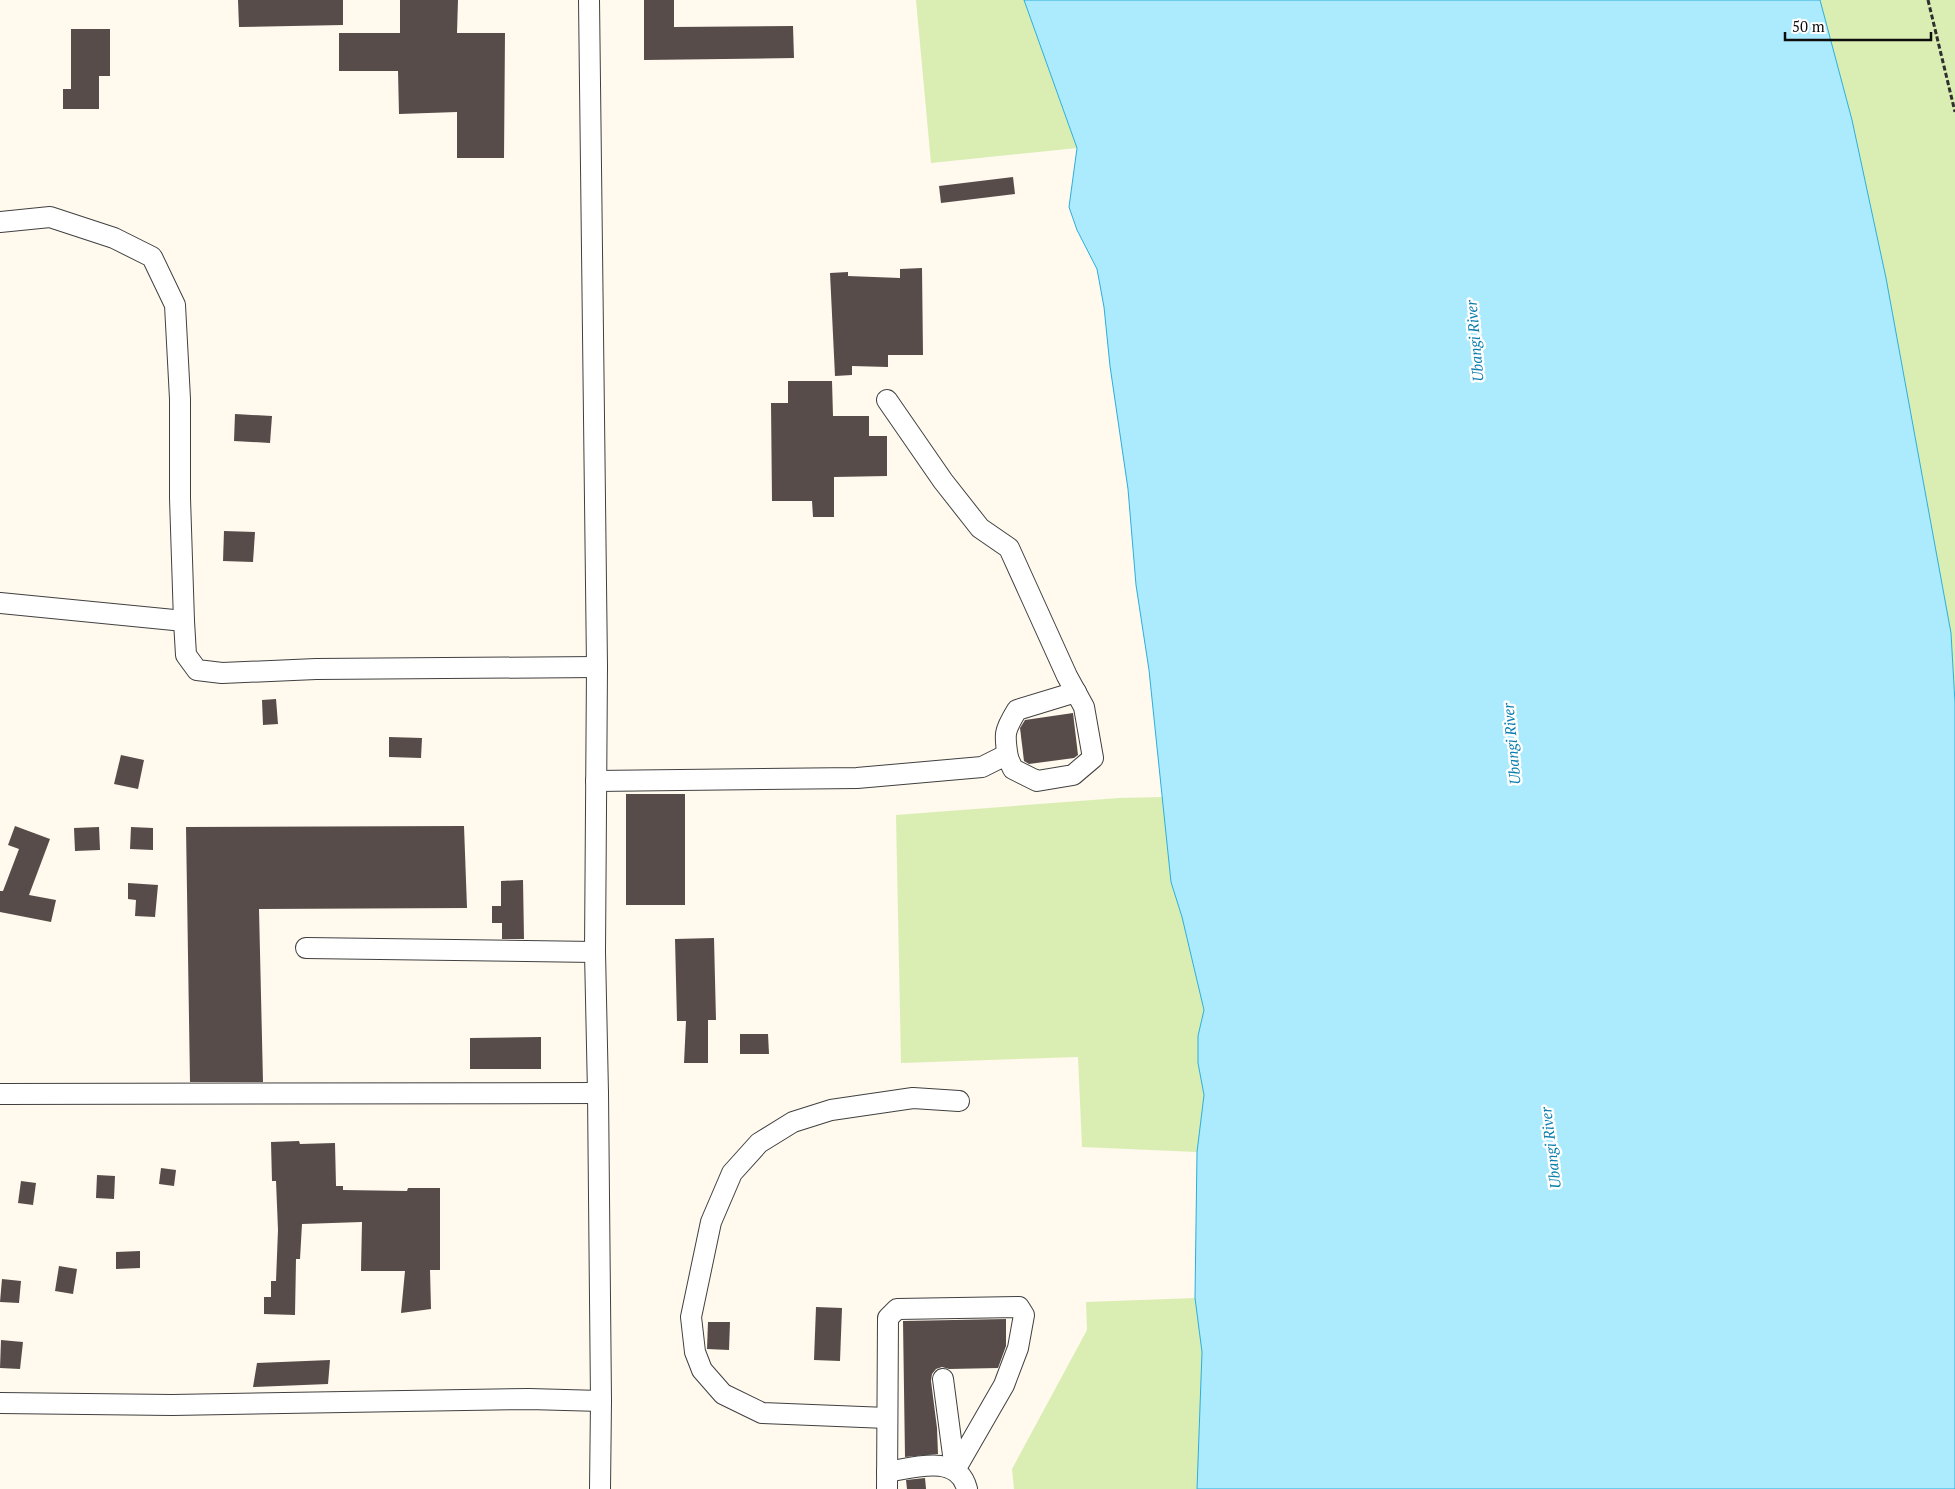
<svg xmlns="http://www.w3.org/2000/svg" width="1955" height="1489" viewBox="0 0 1955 1489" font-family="'PT Serif',serif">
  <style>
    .green { fill: #daeeb3 }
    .water { fill: #aceafd; stroke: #2baedc }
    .building { fill: #574c49 }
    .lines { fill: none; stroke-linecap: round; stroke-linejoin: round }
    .minor-casing { stroke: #404040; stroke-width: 22 }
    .path { stroke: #2f2f2f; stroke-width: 3; stroke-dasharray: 5 2.5; stroke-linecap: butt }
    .minor { stroke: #fff; stroke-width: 20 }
    .labels { text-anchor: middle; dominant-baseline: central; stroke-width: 5; stroke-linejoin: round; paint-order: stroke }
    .water-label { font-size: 15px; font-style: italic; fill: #097dad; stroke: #fff }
  </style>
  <rect width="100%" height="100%" fill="#fff9ee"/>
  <g class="green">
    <path d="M916,0H1024L1077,148L931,163Z"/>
    <path d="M1820,0H1955V703L1951,633L1886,278L1852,120Z"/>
    <path d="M1163,797L1171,882L1182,917L1204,1010L1198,1036V1063L1204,1095L1197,1152L1082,1147L1078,1057L901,1063L896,815L1119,798Z"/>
    <path d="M1195,1298L1202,1352L1197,1489H1014L1012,1469L1087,1330L1086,1302Z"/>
  </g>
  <path class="water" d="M1024,0H1820L1852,120L1886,278L1951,633L1955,703V1489H1197L1202,1352L1195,1298L1197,1152L1204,1095L1198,1063V1036L1204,1010L1182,917L1171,882L1149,670L1136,585L1128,489L1110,366L1104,307L1097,269L1077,230L1069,207L1077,148Z"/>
  <g class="building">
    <path d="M238,0H343V25L239,27Z"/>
    <path d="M400,0H458L457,33H505L504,158H457V112L399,114L398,71H339V33H400Z"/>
    <path d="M644,0H674V27L793,26L794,58L644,60Z"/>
    <path d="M71,29H110V76H99V109H63V89H71Z"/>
    <path d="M1013,177L1015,194L941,203L939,186Z"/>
    <path d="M922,268L923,355H888V367L852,366V375L835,376L830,273L848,272V276L900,278V269Z"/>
    <path d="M788,381H832L833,416H869V436H887V476L834,477V517H813L812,501H772L771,403H788Z"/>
    <path d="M235,414L272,416L270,443L234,441Z"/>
    <path d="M224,531L255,532L253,562L223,561Z"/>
    <path d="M276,699L278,724L263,725L262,700Z"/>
    <path d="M1073,713L1078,755L1074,758L1029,764L1024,761L1020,728L1025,720Z"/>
    <path d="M389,737L422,738L421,758L389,757Z"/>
    <path d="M121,755L144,760L138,789L114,784Z"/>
    <rect x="626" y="794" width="59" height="111"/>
    <path d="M15,826L50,839L29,895L56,900L51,922L0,912V891H3L19,849L8,845Z"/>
    <path d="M464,826L467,908L259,909L263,1082H190L186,827Z"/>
    <path d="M99,827L100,850L75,851L74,828Z"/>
    <path d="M131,827L153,828V850L130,849Z"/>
    <path d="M523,880L524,939H502V923H492V906H501V881Z"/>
    <path d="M128,883L158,885L155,917L135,916L136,900L128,899Z"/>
    <path d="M714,938L716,1020H708V1063H684L686,1021H677L675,939Z"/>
    <path d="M740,1034H768L769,1054H740Z"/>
    <path d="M541,1037V1069H470V1038Z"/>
    <path d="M299,1141L300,1144L335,1143L336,1186H343V1190L407,1191L408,1188H440V1270H430L431,1309L401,1313L405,1271H361L362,1222L302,1224L300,1259H296L295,1315L264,1314V1297H271V1281H276L278,1230L276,1181H272L271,1142Z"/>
    <path d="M161,1168L176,1170L174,1186L159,1184Z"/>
    <path d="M97,1175L115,1176L114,1199L96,1198Z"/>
    <path d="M21,1181L36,1183L33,1205L18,1203Z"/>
    <path d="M140,1251V1268L116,1269V1252Z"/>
    <path d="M59,1266L77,1269L73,1294L55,1291Z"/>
    <path d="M2,1279L21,1281L19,1303L0,1302Z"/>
    <path d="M816,1307L842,1308L840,1361L814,1360Z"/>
    <path d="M1006,1319V1346L998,1368L949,1369L942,1367L936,1369L932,1374L931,1381L937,1428L938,1454L905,1457L903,1321Z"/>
    <path d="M708,1322H730L729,1350L707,1349Z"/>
    <path d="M1,1340L23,1342L20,1369L0,1368Z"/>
    <path d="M330,1360L328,1384L253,1387L257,1363Z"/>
    <path d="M925,1478L926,1489H907L906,1480Z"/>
  </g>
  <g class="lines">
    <defs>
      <g id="minor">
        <path d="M589,0L597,667L595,952L598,1093L601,1401L600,1489"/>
        <path d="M0,222L50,217L114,238L152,257L175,305L180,399V498L184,621L186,655L197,670L222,673L316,669L597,667"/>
        <path d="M0,603L184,621"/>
        <path d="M1008,758C1004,734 1004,731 1017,710L1076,692"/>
        <path d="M596,781L857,778L982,767L1002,757L1008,758L1013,769L1037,781L1073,775L1093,758L1084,707L1067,676L1009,548L980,528L943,481L887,400"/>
        <path d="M306,948L595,952"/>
        <path d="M0,1094L598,1093"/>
        <path d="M0,1403L172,1405L529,1399L601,1401"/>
        <path d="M887,1418L762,1413L723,1394L702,1370L695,1352L691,1317L711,1222L732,1173L759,1143L793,1122L831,1110L913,1098L959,1101"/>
        <path d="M887,1472C913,1468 958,1453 967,1489"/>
        <path d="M887,1489L888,1318L897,1309L1019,1307L1024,1315L1018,1348L1004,1385L955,1470L943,1379"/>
      </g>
    </defs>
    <use href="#minor" class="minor-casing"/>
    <path class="path" d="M1928,0L1955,112"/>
    <use href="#minor" class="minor"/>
  </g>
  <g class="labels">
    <g class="water-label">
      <text transform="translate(1474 341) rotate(-95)">Ubangi River</text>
      <text transform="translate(1511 744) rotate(-95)">Ubangi River</text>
      <text transform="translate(1550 1148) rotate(-97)">Ubangi River</text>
    </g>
  </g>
  <path d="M1785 32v8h146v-8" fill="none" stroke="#0d0d0d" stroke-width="2.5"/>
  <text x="1792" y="32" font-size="15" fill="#0d0d0d" stroke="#ffffff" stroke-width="4" paint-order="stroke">50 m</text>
</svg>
